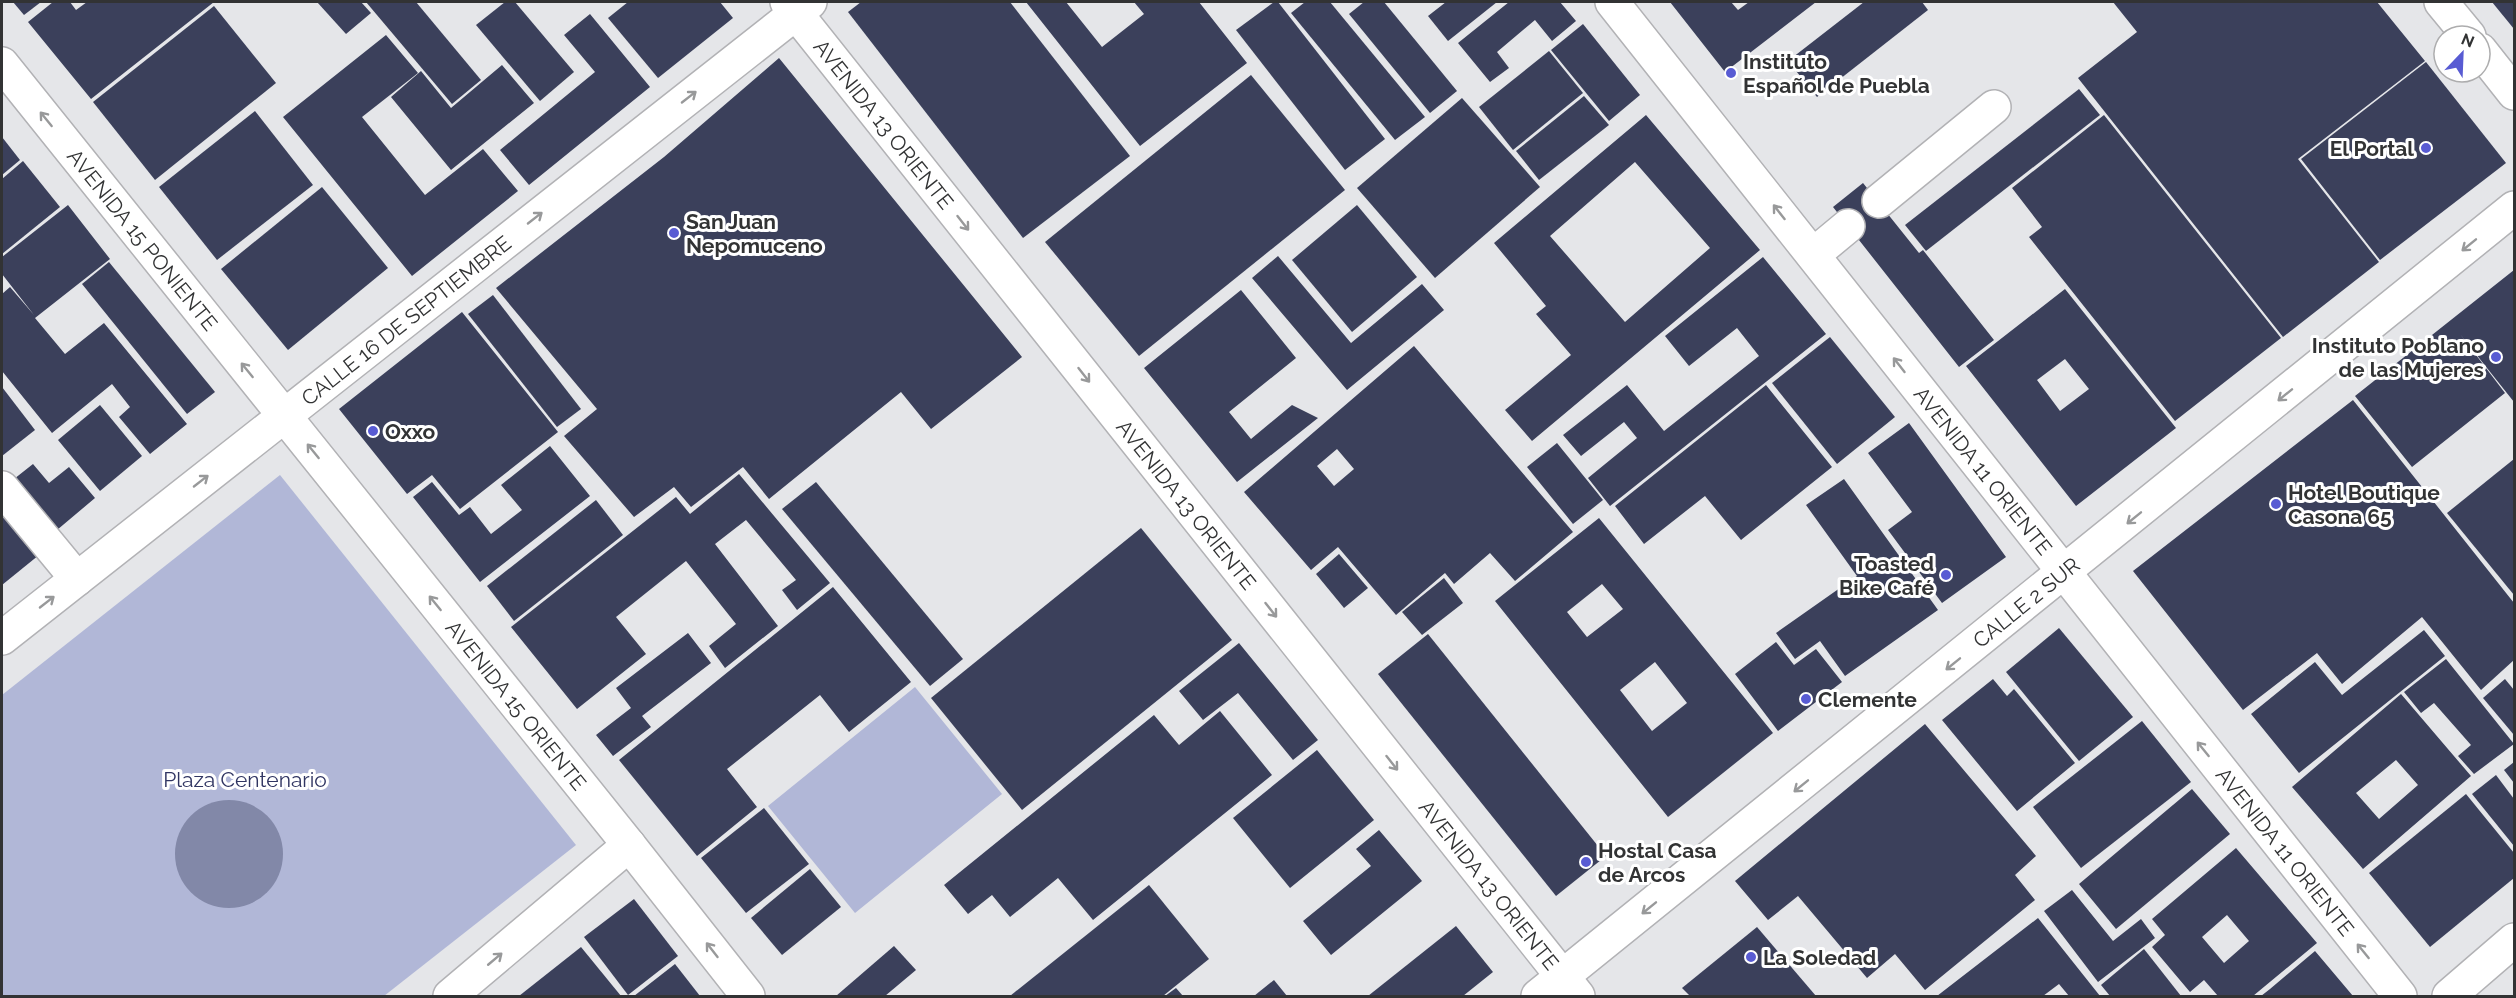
<svg xmlns="http://www.w3.org/2000/svg" width="2516" height="998" viewBox="0 0 2516 998" font-family="Raleway,sans-serif">
  <style>
    .green { fill: #b1b7d7 }
    .water { fill: #8288a8 }
    .building { fill: #3b405b; fill-rule: evenodd }
    .lines { fill: none; stroke-linecap: round; stroke-linejoin: round }
    .minor-casing { stroke: #b2b2b5; stroke-width: 36 }
    .minor { stroke: #fff; stroke-width: 33 }
    .oneway { stroke: #98999a }
    .poi-dot { fill: #585bd3; stroke: #fff; stroke-width: 2 }
    .labels { text-anchor: middle; dominant-baseline: central; stroke-width: 6; stroke-linejoin: round; paint-order: stroke }
    .poi-label { font-size: 21px; font-weight: bold; fill: #323334; stroke: #fff; text-anchor: start }
    .street-label { font-size: 21px; fill: #323334; stroke: #fff }
    .park-label { font-size: 21px; fill: #303562; stroke: #fff }
  </style>
  <rect width="100%" height="100%" fill="#e5e6e9"/>
  <g class="green">
    <path d="M280,475L576,845L384,996H2V695Z"/>
    <path d="M915,687L1002,794L855,913L768,806Z"/>
  </g>
  <circle class="water" cx="229" cy="854" r="54"/>
  <g class="building">
    <path d="M13,2H41L24,15Z"/>
    <path d="M53,2H70L76,10L87,2H214L91,99L28,22Z"/>
    <path d="M317,2H361L371,13L346,34Z"/>
    <path d="M366,2H416L481,80L452,104Z"/>
    <path d="M505,2H515L574,72L540,101L476,25Z"/>
    <path d="M628,2H720L733,18L658,78L608,18Z"/>
    <path d="M861,2H1010L1130,156L1023,238L848,12Z"/>
    <path d="M1026,2H1066L1102,47L1144,14L1134,2H1199L1247,63L1140,146Z"/>
    <path d="M1274,2H1278L1385,139L1345,170L1236,30Z"/>
    <path d="M1305,2H1330L1425,117L1395,140L1291,13Z"/>
    <path d="M1364,2H1384L1457,91L1430,113L1349,14Z"/>
    <path d="M1446,2H1497L1448,41L1428,16Z"/>
    <path d="M1509,2H1560L1576,21L1552,41L1535,20L1497,52L1509,68L1490,82L1458,43Z"/>
    <path d="M1670,2H1731L1738,10L1749,2H1816L1725,72Z"/>
    <path d="M1864,2H1922L1928,10L1817,97L1788,61Z"/>
    <path d="M2113,2H2377L2425,61L2298,159L2379,262L2283,337L2078,78L2137,32Z"/>
    <path d="M2492,2H2514V29Z"/>
    <path d="M214,6L276,83L155,180L93,102Z"/>
    <path d="M590,14L650,87L529,185L500,150L595,72L564,35Z"/>
    <path d="M1583,24L1640,95L1609,121L1551,50Z"/>
    <path d="M386,35L418,73L362,117L425,195L483,149L518,191L412,276L283,117Z"/>
    <path d="M1549,51L1583,93L1513,150L1479,107Z"/>
    <path d="M779,58L1022,357L931,429L901,392L769,499L743,467L691,507L674,487L634,517L564,436L597,409L496,288L664,157Z"/>
    <path d="M2426,62L2506,163L2380,260L2301,159Z"/>
    <path d="M502,65L534,103L451,170L391,97L421,71L451,108Z"/>
    <path d="M1251,75L1345,190L1139,356L1045,242Z"/>
    <path d="M2079,89L2100,115L1926,251L1905,225Z"/>
    <path d="M1584,96L1609,125L1539,180L1516,151Z"/>
    <path d="M1462,98L1540,187L1435,278L1357,188Z"/>
    <path d="M255,111L313,185L217,260L159,187Z"/>
    <path d="M1646,115L1760,250L1532,441L1505,410L1571,355L1536,314L1546,306L1494,243ZM1635,162L1710,248L1625,322L1550,236Z"/>
    <path d="M2104,115L2281,338L2175,421L2029,237L2042,227L2012,188Z"/>
    <path d="M2,137L20,160L2,175Z"/>
    <path d="M23,161L60,207L2,254V179Z"/>
    <path d="M1863,183L1919,253L1923,250L1994,340L1959,367L1833,207Z"/>
    <path d="M322,187L388,268L288,350L221,269Z"/>
    <path d="M68,205L110,259L35,318L65,354L104,323L187,424L150,454L119,417L130,407L112,384L52,433L2,371V294L10,287L34,315L2,274V257Z"/>
    <path d="M1357,205L1417,277L1352,332L1292,260Z"/>
    <path d="M1278,256L1351,343L1422,284L1444,310L1347,390L1252,278Z"/>
    <path d="M1763,257L1826,334L1610,506L1588,478L1637,438L1624,422L1581,456L1563,435L1627,385L1664,431L1759,356L1737,328L1689,366L1665,336Z"/>
    <path d="M109,262L215,392L187,414L82,284Z"/>
    <path d="M2514,270V402L2460,334L2505,393L2412,467L2355,396Z"/>
    <path d="M2065,289L2176,428L2076,506L1966,366ZM2065,359L2089,389L2060,411L2037,380Z"/>
    <path d="M1241,290L1296,358L1229,412L1251,439L1292,405L1318,418L1237,482L1144,368Z"/>
    <path d="M493,295L581,409L557,427L468,314Z"/>
    <path d="M462,312L558,432L460,509L432,475L407,494L339,409Z"/>
    <path d="M1830,337L1895,417L1837,464L1772,383Z"/>
    <path d="M1414,346L1573,532L1515,581L1490,553L1454,584L1445,573L1396,615L1338,547L1311,570L1244,492ZM1337,449L1354,469L1334,486L1317,466Z"/>
    <path d="M1766,385L1832,467L1741,540L1705,496L1644,544L1615,506Z"/>
    <path d="M2,387L35,430L2,456Z"/>
    <path d="M2353,400L2514,603V660L2481,690L2422,617L2342,684L2317,653L2243,710L2133,571Z"/>
    <path d="M100,405L142,456L100,491L58,440Z"/>
    <path d="M1909,423L2006,557L1942,603L1888,530L1912,512L1868,453Z"/>
    <path d="M1557,443L1603,500L1573,524L1527,467Z"/>
    <path d="M550,446L590,496L480,582L413,497L432,482L459,515L470,507L491,534L522,510L501,485Z"/>
    <path d="M2514,459V595L2447,513Z"/>
    <path d="M33,464L49,483L69,467L95,498L57,530L14,479Z"/>
    <path d="M739,474L830,583L797,610L782,590L796,580L746,520L715,544L778,626L725,668L709,646L736,624L686,561L616,617L646,654L577,709L511,627L676,497L690,514Z"/>
    <path d="M1844,479L1938,610L1845,676L1820,641L1795,659L1776,633L1857,576L1806,505Z"/>
    <path d="M816,482L963,659L930,686L782,509Z"/>
    <path d="M596,500L623,535L514,621L487,586Z"/>
    <path d="M2,510L39,555L2,585Z"/>
    <path d="M1599,518L1773,733L1668,817L1495,601ZM1602,584L1623,609L1587,637L1567,612ZM1655,662L1687,703L1652,731L1620,690Z"/>
    <path d="M1141,528L1232,640L1022,810L931,698Z"/>
    <path d="M1339,554L1368,588L1344,608L1316,574Z"/>
    <path d="M1444,578L1463,603L1422,635L1402,612Z"/>
    <path d="M833,587L911,682L849,732L820,695L727,769L757,807L697,856L619,760Z"/>
    <path d="M2059,628L2133,717L2079,761L2006,672Z"/>
    <path d="M2424,630L2445,656L2299,773L2251,714L2315,662L2342,695Z"/>
    <path d="M688,633L711,663L642,716L651,727L613,756L596,735L631,708L616,688Z"/>
    <path d="M1428,634L1606,856L1556,896L1378,674Z"/>
    <path d="M1776,642L1794,665L1816,649L1842,682L1778,731L1735,674Z"/>
    <path d="M1239,643L1318,740L1293,760L1238,693L1203,720L1179,691Z"/>
    <path d="M2446,659L2514,744L2474,774L2458,756L2471,745L2434,703L2421,713L2404,692Z"/>
    <path d="M1993,679L2007,696L2014,689L2075,763L2017,811L1942,720Z"/>
    <path d="M2505,679L2514,690V735L2483,698Z"/>
    <path d="M2401,694L2471,776L2363,869L2292,787ZM2396,760L2418,785L2379,819L2356,793Z"/>
    <path d="M1220,711L1272,775L1093,920L1058,878L1010,917L992,895L968,914L944,885L1154,715L1179,745Z"/>
    <path d="M2142,721L2191,782L2081,868L2033,807Z"/>
    <path d="M1925,724L2036,856L2015,875L2035,900L1925,990L1895,954L1867,978L1798,896L1768,920L1735,881Z"/>
    <path d="M1317,750L1374,820L1290,888L1233,818Z"/>
    <path d="M2514,762V783L2504,770Z"/>
    <path d="M2496,775L2514,799V846L2472,794Z"/>
    <path d="M2192,789L2230,834L2116,929L2079,884Z"/>
    <path d="M2466,794L2514,853V878L2430,947L2369,873Z"/>
    <path d="M764,808L809,864L746,913L701,858Z"/>
    <path d="M1379,830L1422,881L1331,955L1303,921L1371,866L1356,849Z"/>
    <path d="M2236,848L2317,943L2253,996H2218L2204,980L2190,992L2152,947L2165,935L2152,919ZM2227,915L2249,941L2224,963L2202,937Z"/>
    <path d="M810,869L841,907L782,955L751,918Z"/>
    <path d="M1149,885L1209,959L1163,996H1010Z"/>
    <path d="M2072,890L2113,941L2141,919L2155,938L2098,982L2044,911Z"/>
    <path d="M634,899L678,956L628,995L584,937Z"/>
    <path d="M2038,918L2100,996H2069L2059,984L2043,996H1937Z"/>
    <path d="M1456,926L1493,972L1463,996H1368Z"/>
    <path d="M1757,927L1816,996H1690L1682,988Z"/>
    <path d="M894,946L916,970L885,996H836Z"/>
    <path d="M581,947L621,996H519Z"/>
    <path d="M2144,949L2181,996H2110L2101,985Z"/>
    <path d="M2315,951L2353,996H2261L2270,989Z"/>
    <path d="M675,964L700,996H634Z"/>
    <path d="M1274,980L1287,996H1254Z"/>
    <path d="M1176,988L1183,996H1165Z"/>
  </g>
  <g class="lines">
    <defs>
      <g id="minor">
        <path id="s1" d="M787,2L1578,996"/>
        <path id="s2" d="M1612,2L2400,996"/>
        <path d="M2441,2L2469,36"/>
        <path d="M2480,50L2514,93"/>
        <path id="s3" d="M2,64L629,845L748,996"/>
        <path d="M1879,201L1994,107"/>
        <path d="M1813,255L1848,226"/>
        <path d="M2,488L77,579"/>
        <path id="s4" d="M2,638L810,2"/>
        <path d="M450,996L629,845"/>
        <path id="s5" d="M1538,996L2514,208"/>
        <path d="M2449,996L2514,940"/>
      </g>
    </defs>
    <use href="#minor" class="minor-casing"/>
    <use href="#minor" class="minor"/>
  </g>
  <defs><path id="oneway-shaft" d="M-6 0H5M1.5-3L5.5 0L1.5 3" fill="none" stroke-width="1.6" stroke-linecap="round" stroke-linejoin="round" transform="scale(1.5)"/></defs>
  <g class="oneway">
    <use href="#oneway-shaft" transform="translate(689 97) rotate(-38)"/>
    <use href="#oneway-shaft" transform="translate(46 119) rotate(-129)"/>
    <use href="#oneway-shaft" transform="translate(1779 212) rotate(-128)"/>
    <use href="#oneway-shaft" transform="translate(535 218) rotate(-38)"/>
    <use href="#oneway-shaft" transform="translate(963 223) rotate(52)"/>
    <use href="#oneway-shaft" transform="translate(2469 245) rotate(141)"/>
    <use href="#oneway-shaft" transform="translate(1899 365) rotate(-128)"/>
    <use href="#oneway-shaft" transform="translate(247 370) rotate(-129)"/>
    <use href="#oneway-shaft" transform="translate(1084 375) rotate(52)"/>
    <use href="#oneway-shaft" transform="translate(2285 395) rotate(141)"/>
    <use href="#oneway-shaft" transform="translate(313 451) rotate(-129)"/>
    <use href="#oneway-shaft" transform="translate(201 481) rotate(-38)"/>
    <use href="#oneway-shaft" transform="translate(2134 518) rotate(141)"/>
    <use href="#oneway-shaft" transform="translate(47 602) rotate(-38)"/>
    <use href="#oneway-shaft" transform="translate(435 603) rotate(-129)"/>
    <use href="#oneway-shaft" transform="translate(1271 610) rotate(52)"/>
    <use href="#oneway-shaft" transform="translate(1953 664) rotate(141)"/>
    <use href="#oneway-shaft" transform="translate(2203 749) rotate(-129)"/>
    <use href="#oneway-shaft" transform="translate(1392 763) rotate(52)"/>
    <use href="#oneway-shaft" transform="translate(1801 786) rotate(141)"/>
    <use href="#oneway-shaft" transform="translate(1649 908) rotate(141)"/>
    <use href="#oneway-shaft" transform="translate(712 950) rotate(-128)"/>
    <use href="#oneway-shaft" transform="translate(2363 951) rotate(-129)"/>
    <use href="#oneway-shaft" transform="translate(495 959) rotate(-40)"/>
  </g>
  <g class="poi-dot">
    <circle cx="1731" cy="73" r="6"/>
    <circle cx="2426" cy="148" r="6"/>
    <circle cx="674" cy="233" r="6"/>
    <circle cx="2496" cy="357" r="6"/>
    <circle cx="373" cy="431" r="6"/>
    <circle cx="2276" cy="504" r="6"/>
    <circle cx="1946" cy="575" r="6"/>
    <circle cx="1806" cy="699" r="6"/>
    <circle cx="1586" cy="862" r="6"/>
    <circle cx="1751" cy="957" r="6"/>
  </g>
  <g class="labels">
    <g class="poi-label">
      <text x="1743" y="61">Instituto<tspan x="1743" dy="24">Español de Puebla</tspan></text>
      <text x="2414" y="148" text-anchor="end">El Portal</text>
      <text x="686" y="221">San Juan<tspan x="686" dy="24">Nepomuceno</tspan></text>
      <text x="2484" y="345" text-anchor="end">Instituto Poblano<tspan x="2484" dy="24">de las Mujeres</tspan></text>
      <text x="385" y="431">Oxxo</text>
      <text x="2288" y="492">Hotel Boutique<tspan x="2288" dy="24">Casona 65</tspan></text>
      <text x="1934" y="563" text-anchor="end">Toasted<tspan x="1934" dy="24">Bike Café</tspan></text>
      <text x="1818" y="699">Clemente</text>
      <text x="1598" y="850">Hostal Casa<tspan x="1598" dy="24">de Arcos</tspan></text>
      <text x="1763" y="957">La Soledad</text>
    </g>
    <g class="street-label">
      <text stroke="none"><textPath href="#s1" startOffset="156">AVENIDA 13 ORIENTE</textPath></text>
      <text stroke="none"><textPath href="#s3" startOffset="225">AVENIDA 15 PONIENTE</textPath></text>
      <text stroke="none"><textPath href="#s4" startOffset="514">CALLE 16 DE SEPTIEMBRE</textPath></text>
      <text stroke="none"><textPath href="#s2" startOffset="598">AVENIDA 11 ORIENTE</textPath></text>
      <text stroke="none"><textPath href="#s1" startOffset="642">AVENIDA 13 ORIENTE</textPath></text>
      <text stroke="none"><textPath href="#s5" startOffset="627">CALLE 2 SUR</textPath></text>
      <text stroke="none"><textPath href="#s3" startOffset="822">AVENIDA 15 ORIENTE</textPath></text>
      <text stroke="none"><textPath href="#s2" startOffset="1084">AVENIDA 11 ORIENTE</textPath></text>
      <text stroke="none"><textPath href="#s1" startOffset="1128">AVENIDA 13 ORIENTE</textPath></text>
    </g>
    <g class="park-label">
      <text x="245" y="779">Plaza Centenario</text>
    </g>
  </g>
  <rect width="2516" height="998" fill="none" stroke="#323334" stroke-width="6"/>
  <g transform="translate(2462 54) rotate(23)"><circle r="28" fill="#ffffff" stroke="#adadae" stroke-width="1.5"/>
  <path d="M0-4.5L10 22L0 15L-10 22Z" fill="#585bd3"/>
  <text y="-9" font-size="16" font-weight="bold" text-anchor="middle" fill="#323334">N</text>
  </g>
</svg>
